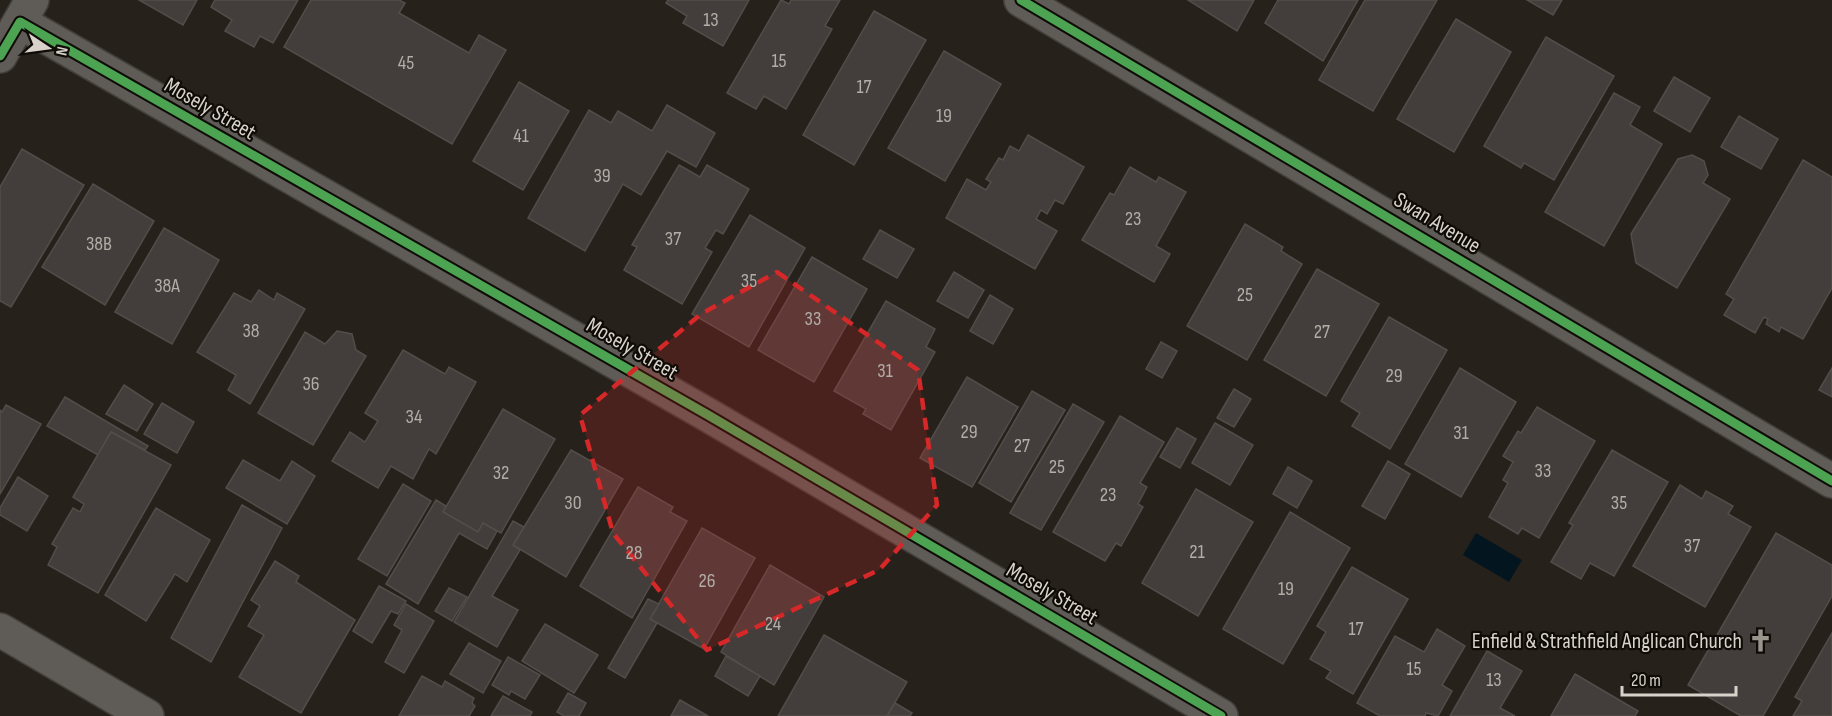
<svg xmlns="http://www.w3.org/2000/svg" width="1832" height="716" viewBox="0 0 1832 716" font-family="'Sofia Sans Condensed',sans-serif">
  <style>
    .water { fill: #031620 }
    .building { fill: #433e3b; stroke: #534d4a; stroke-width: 1.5 }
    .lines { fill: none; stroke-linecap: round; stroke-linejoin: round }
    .street-casing { stroke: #423e3a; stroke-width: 36 }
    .street { stroke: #5f5b56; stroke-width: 33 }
    .cycleway-casing { stroke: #0f0b07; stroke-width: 13 }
    .cycleway { stroke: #4ca352; stroke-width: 9 }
    .marked { fill: #d62828; fill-opacity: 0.2; stroke: #d62828; stroke-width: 4.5; stroke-dasharray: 12 8; stroke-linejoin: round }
    .labels { text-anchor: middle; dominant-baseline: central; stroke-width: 4.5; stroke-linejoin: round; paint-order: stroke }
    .number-label { font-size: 20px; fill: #b3ada7 }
    .street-label { font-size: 22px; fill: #d8d2cb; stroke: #0f0b07 }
    .poi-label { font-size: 22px; fill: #d8d2cb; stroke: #0f0b07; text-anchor: end }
  </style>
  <rect width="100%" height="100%" fill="#26211b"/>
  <path class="water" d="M1476,533L1522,560L1509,582L1463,555Z"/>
  <g class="building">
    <path d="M139,0H197L183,25Z"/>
    <path d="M215,0H298L273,43L260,36L254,47L225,31L232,20L211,7Z"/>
    <path d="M311,0H399L405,3L399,13L469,53L479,35L506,50L452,144L284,47Z"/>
    <path d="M668,0H749L723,46L683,23L687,16L666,3Z"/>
    <path d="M781,0L789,4L791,0H840L825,26L832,29L786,109L764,96L756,109L727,93Z"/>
    <path d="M1188,0H1254L1237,31Z"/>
    <path d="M1278,0H1358L1323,61L1265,23Z"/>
    <path d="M1365,0H1437L1373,111L1319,80Z"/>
    <path d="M1527,0H1562L1553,15Z"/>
    <path d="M874,11L926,40L854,165L803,135Z"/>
    <path d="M1456,19L1511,52L1454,152L1397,119Z"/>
    <path d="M1546,37L1614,76L1554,180L1524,163L1521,168L1484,146Z"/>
    <path d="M944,51L1001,84L945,181L888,148Z"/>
    <path d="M1674,77L1710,98L1690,132L1654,111Z"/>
    <path d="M519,82L569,111L523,190L473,161Z"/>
    <path d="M1614,93L1640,107L1630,125L1662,144L1604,246L1545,212Z"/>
    <path d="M667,105L715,133L696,167L667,151L641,195L623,184L585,251L528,218L589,110L611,123L618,111L652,131Z"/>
    <path d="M1739,116L1778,139L1761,169L1721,147Z"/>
    <path d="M1028,135L1084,167L1063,204L1055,200L1047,214L1041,210L1036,219L1057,231L1035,269L946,218L967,179L986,190L991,182L986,179L999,158L1003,160L1010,146L1019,151Z"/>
    <path d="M22,149L84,185L11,307L0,301V187Z"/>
    <path d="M1692,155L1704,161L1708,175L1703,183L1730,199L1677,288L1636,263L1631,234L1678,159Z"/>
    <path d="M1803,160L1832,177V288L1803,339L1781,327L1779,332L1766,324L1768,319L1764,317L1755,333L1724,315L1734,299L1726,294Z"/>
    <path d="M679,165L700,177L707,165L749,189L723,234L716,230L705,248L712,252L682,304L624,270L637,247L632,245Z"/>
    <path d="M1130,167L1156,182L1159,177L1186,192L1156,246L1170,254L1154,282L1082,240L1110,193L1114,195Z"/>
    <path d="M93,184L154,221L105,305L42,267Z"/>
    <path d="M750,215L805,248L749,347L692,314Z"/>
    <path d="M1245,224L1283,247L1281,251L1302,264L1247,360L1187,326Z"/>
    <path d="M164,228L219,260L172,344L115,312Z"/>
    <path d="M880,230L914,249L897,278L863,259Z"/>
    <path d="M812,257L867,289L814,382L758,350Z"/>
    <path d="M1317,269L1379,304L1326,396L1264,360Z"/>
    <path d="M954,272L984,290L968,318L937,301Z"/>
    <path d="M259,290L274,300L277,293L305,309L250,404L228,390L236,375L197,352L234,293L251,302Z"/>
    <path d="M990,295L1013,309L993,344L970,331Z"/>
    <path d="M886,301L935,329L926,347L935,352L891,430L863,414L866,409L834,391Z"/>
    <path d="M1389,317L1447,350L1390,449L1352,426L1360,413L1341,401Z"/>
    <path d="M337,331L352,334L356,350L366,356L313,445L258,413L305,332L325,344Z"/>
    <path d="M1161,342L1177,351L1162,378L1146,369Z"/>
    <path d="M403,350L445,374L449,367L476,382L436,454L429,449L413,479L391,466L378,488L332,461L350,432L365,442L378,421L365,413Z"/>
    <path d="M1460,368L1516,402L1461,497L1405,464Z"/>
    <path d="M1832,368V397L1819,390Z"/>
    <path d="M967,377L1018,407L972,487L920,458Z"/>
    <path d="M124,385L153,404L137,431L106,414Z"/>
    <path d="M1234,389L1251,399L1234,427L1217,418Z"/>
    <path d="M1032,391L1065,410L1011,502L979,483Z"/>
    <path d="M65,397L148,446L145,450L111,432L98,455L47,426Z"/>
    <path d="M162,403L194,422L177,453L144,434Z"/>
    <path d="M1073,404L1104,422L1041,530L1010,513Z"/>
    <path d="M6,405L41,424L0,494V410L2,412Z"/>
    <path d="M1537,407L1595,441L1539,538L1522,528L1518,534L1489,517L1508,483L1503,480L1513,462L1503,456L1518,431L1521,433Z"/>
    <path d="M503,409L555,439L501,533L483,523L478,532L443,512Z"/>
    <path d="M1120,416L1164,442L1140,483L1147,487L1138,504L1143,507L1121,546L1116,543L1105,561L1053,532Z"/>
    <path d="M1215,423L1253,445L1230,485L1192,463Z"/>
    <path d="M1177,428L1196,439L1180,468L1160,457Z"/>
    <path d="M111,432L171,465L98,593L48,565L57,547L52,544L73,508L80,512L84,504L73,497Z"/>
    <path d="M571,450L623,479L566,577L513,545Z"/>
    <path d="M1612,450L1668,482L1614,576L1590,563L1581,579L1551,562L1573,525L1569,523Z"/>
    <path d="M243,460L280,481L292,461L315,476L287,524L226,488Z"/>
    <path d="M1388,461L1410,474L1385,519L1362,506Z"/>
    <path d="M1288,467L1312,481L1297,508L1273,494Z"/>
    <path d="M18,477L48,496L27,531L0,515V508Z"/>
    <path d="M403,484L431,501L387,576L358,559Z"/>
    <path d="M1680,485L1702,499L1706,491L1733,506L1728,514L1751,527L1705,607L1633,566Z"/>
    <path d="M638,487L673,507L670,512L687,521L632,618L580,586Z"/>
    <path d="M1196,489L1253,522L1198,616L1142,583Z"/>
    <path d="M436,500L446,506L443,512L478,532L483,523L497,531L487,549L459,533L418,604L386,584Z"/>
    <path d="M242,505L282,528L211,662L171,638Z"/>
    <path d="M156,508L210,540L187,582L175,574L146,621L105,595Z"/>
    <path d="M1290,512L1350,548L1283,664L1223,629Z"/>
    <path d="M513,521L524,527L513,545L520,550L492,596L518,610L497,647L454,622Z"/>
    <path d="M702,528L755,558L704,649L650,619Z"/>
    <path d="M1776,533L1832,565V596L1763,716H1741L1688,685Z"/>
    <path d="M275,561L299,576L296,582L355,620L301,713L239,677L264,635L248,626L260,606L251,600Z"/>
    <path d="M770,565L824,597L774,685L721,652Z"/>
    <path d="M1352,567L1408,599L1353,694L1326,678L1331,671L1310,659L1326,632L1317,626Z"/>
    <path d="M379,586L406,601L398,614L391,611L372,643L353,631Z"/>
    <path d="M449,588L467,597L452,621L435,611Z"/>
    <path d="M648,599L659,604L650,619L657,623L625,678L608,668Z"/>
    <path d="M406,604L434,621L404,673L385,662L402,630L394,625Z"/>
    <path d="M545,624L598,655L574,693L522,661Z"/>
    <path d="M1437,629L1465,646L1442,685L1452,691L1438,716L1426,713L1425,716H1380L1357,703L1395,636L1424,652Z"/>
    <path d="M1832,633V716H1793L1802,701L1795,697Z"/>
    <path d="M824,635L907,682L887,716H778Z"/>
    <path d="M469,643L501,661L483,693L450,674Z"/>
    <path d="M1487,651L1522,671L1500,708L1515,716H1450Z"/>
    <path d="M726,656L760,676L748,696L715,676Z"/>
    <path d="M508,657L540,675L525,699L511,691L509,695L492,685Z"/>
    <path d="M1575,674L1638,711L1635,716H1551Z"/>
    <path d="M422,676L442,687L445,681L474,698L472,703L475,706L469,716H399Z"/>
    <path d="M568,693L586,703L579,716H564L557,712Z"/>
    <path d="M503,696L532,712L530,716H491Z"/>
    <path d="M680,700L708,716H671Z"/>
    <path d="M895,703L912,713L910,716H887Z"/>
  </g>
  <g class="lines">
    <defs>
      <g id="street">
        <path d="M1021,0L1832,481"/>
        <path d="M20,22L708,415L1221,716"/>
        <path d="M0,56L32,0"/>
        <path d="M0,630L147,716"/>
      </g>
    </defs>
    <use href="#street" class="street-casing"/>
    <use href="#street" class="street"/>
    <defs>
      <g id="cycleway">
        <path d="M1021,0L1832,481"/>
        <path d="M0,56L20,22L708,415L1221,716"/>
      </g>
    </defs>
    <use href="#cycleway" class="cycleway-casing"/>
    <use href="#cycleway" class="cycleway"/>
  </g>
  <path class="marked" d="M777,272L918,370L937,505L879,570L707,650L613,533L580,415L701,314Z"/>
  <defs>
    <symbol id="church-bare" viewBox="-9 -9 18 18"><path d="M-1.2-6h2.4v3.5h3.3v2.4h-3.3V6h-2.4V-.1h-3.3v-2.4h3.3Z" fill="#9a948d" stroke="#0f0b07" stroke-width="2.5" paint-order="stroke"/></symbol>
  </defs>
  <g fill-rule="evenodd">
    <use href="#church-bare" x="1744" y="624" width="33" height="33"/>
  </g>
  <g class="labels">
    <g class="number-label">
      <text x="711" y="20">13</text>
      <text x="779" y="61">15</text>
      <text x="406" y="63">45</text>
      <text x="864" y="87">17</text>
      <text x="944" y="116">19</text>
      <text x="521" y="136">41</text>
      <text x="602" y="176">39</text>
      <text x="1133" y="219">23</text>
      <text x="673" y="239">37</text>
      <text x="99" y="244">38B</text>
      <text x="749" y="281">35</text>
      <text x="167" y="286">38A</text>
      <text x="1245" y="295">25</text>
      <text x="813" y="319">33</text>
      <text x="251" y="331">38</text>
      <text x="1322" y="332">27</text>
      <text x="885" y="371">31</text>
      <text x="1394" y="376">29</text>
      <text x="311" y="384">36</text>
      <text x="414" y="417">34</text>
      <text x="969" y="432">29</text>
      <text x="1461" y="433">31</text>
      <text x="1022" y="446">27</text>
      <text x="1057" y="467">25</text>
      <text x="1543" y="471">33</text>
      <text x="501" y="473">32</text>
      <text x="1108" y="495">23</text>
      <text x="573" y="503">30</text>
      <text x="1619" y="503">35</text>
      <text x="1692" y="546">37</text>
      <text x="1197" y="552">21</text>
      <text x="634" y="553">28</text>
      <text x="707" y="581">26</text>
      <text x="1286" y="589">19</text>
      <text x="773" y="624">24</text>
      <text x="1356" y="629">17</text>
      <text x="1414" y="669">15</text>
      <text x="1494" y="680">13</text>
    </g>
    <g class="street-label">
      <text transform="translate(210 109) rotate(30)">Mosely Street</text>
      <text transform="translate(1437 223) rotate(31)">Swan Avenue</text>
      <text transform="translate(632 349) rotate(30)">Mosely Street</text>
      <text transform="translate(1052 594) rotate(30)">Mosely Street</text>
    </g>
    <g class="poi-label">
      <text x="1742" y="641">Enfield &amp; Strathfield Anglican Church</text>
    </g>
  </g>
  <g transform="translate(48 48) rotate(103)" stroke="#0f0b07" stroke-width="4.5" paint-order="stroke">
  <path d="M0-4.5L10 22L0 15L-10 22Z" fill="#d8d2cb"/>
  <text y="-9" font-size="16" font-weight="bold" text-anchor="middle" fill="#d8d2cb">N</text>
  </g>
  <path d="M1622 686v9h114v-9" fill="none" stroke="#d8d2cb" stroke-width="3"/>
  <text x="1631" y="686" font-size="18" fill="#d8d2cb" stroke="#0f0b07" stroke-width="4.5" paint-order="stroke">20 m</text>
</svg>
